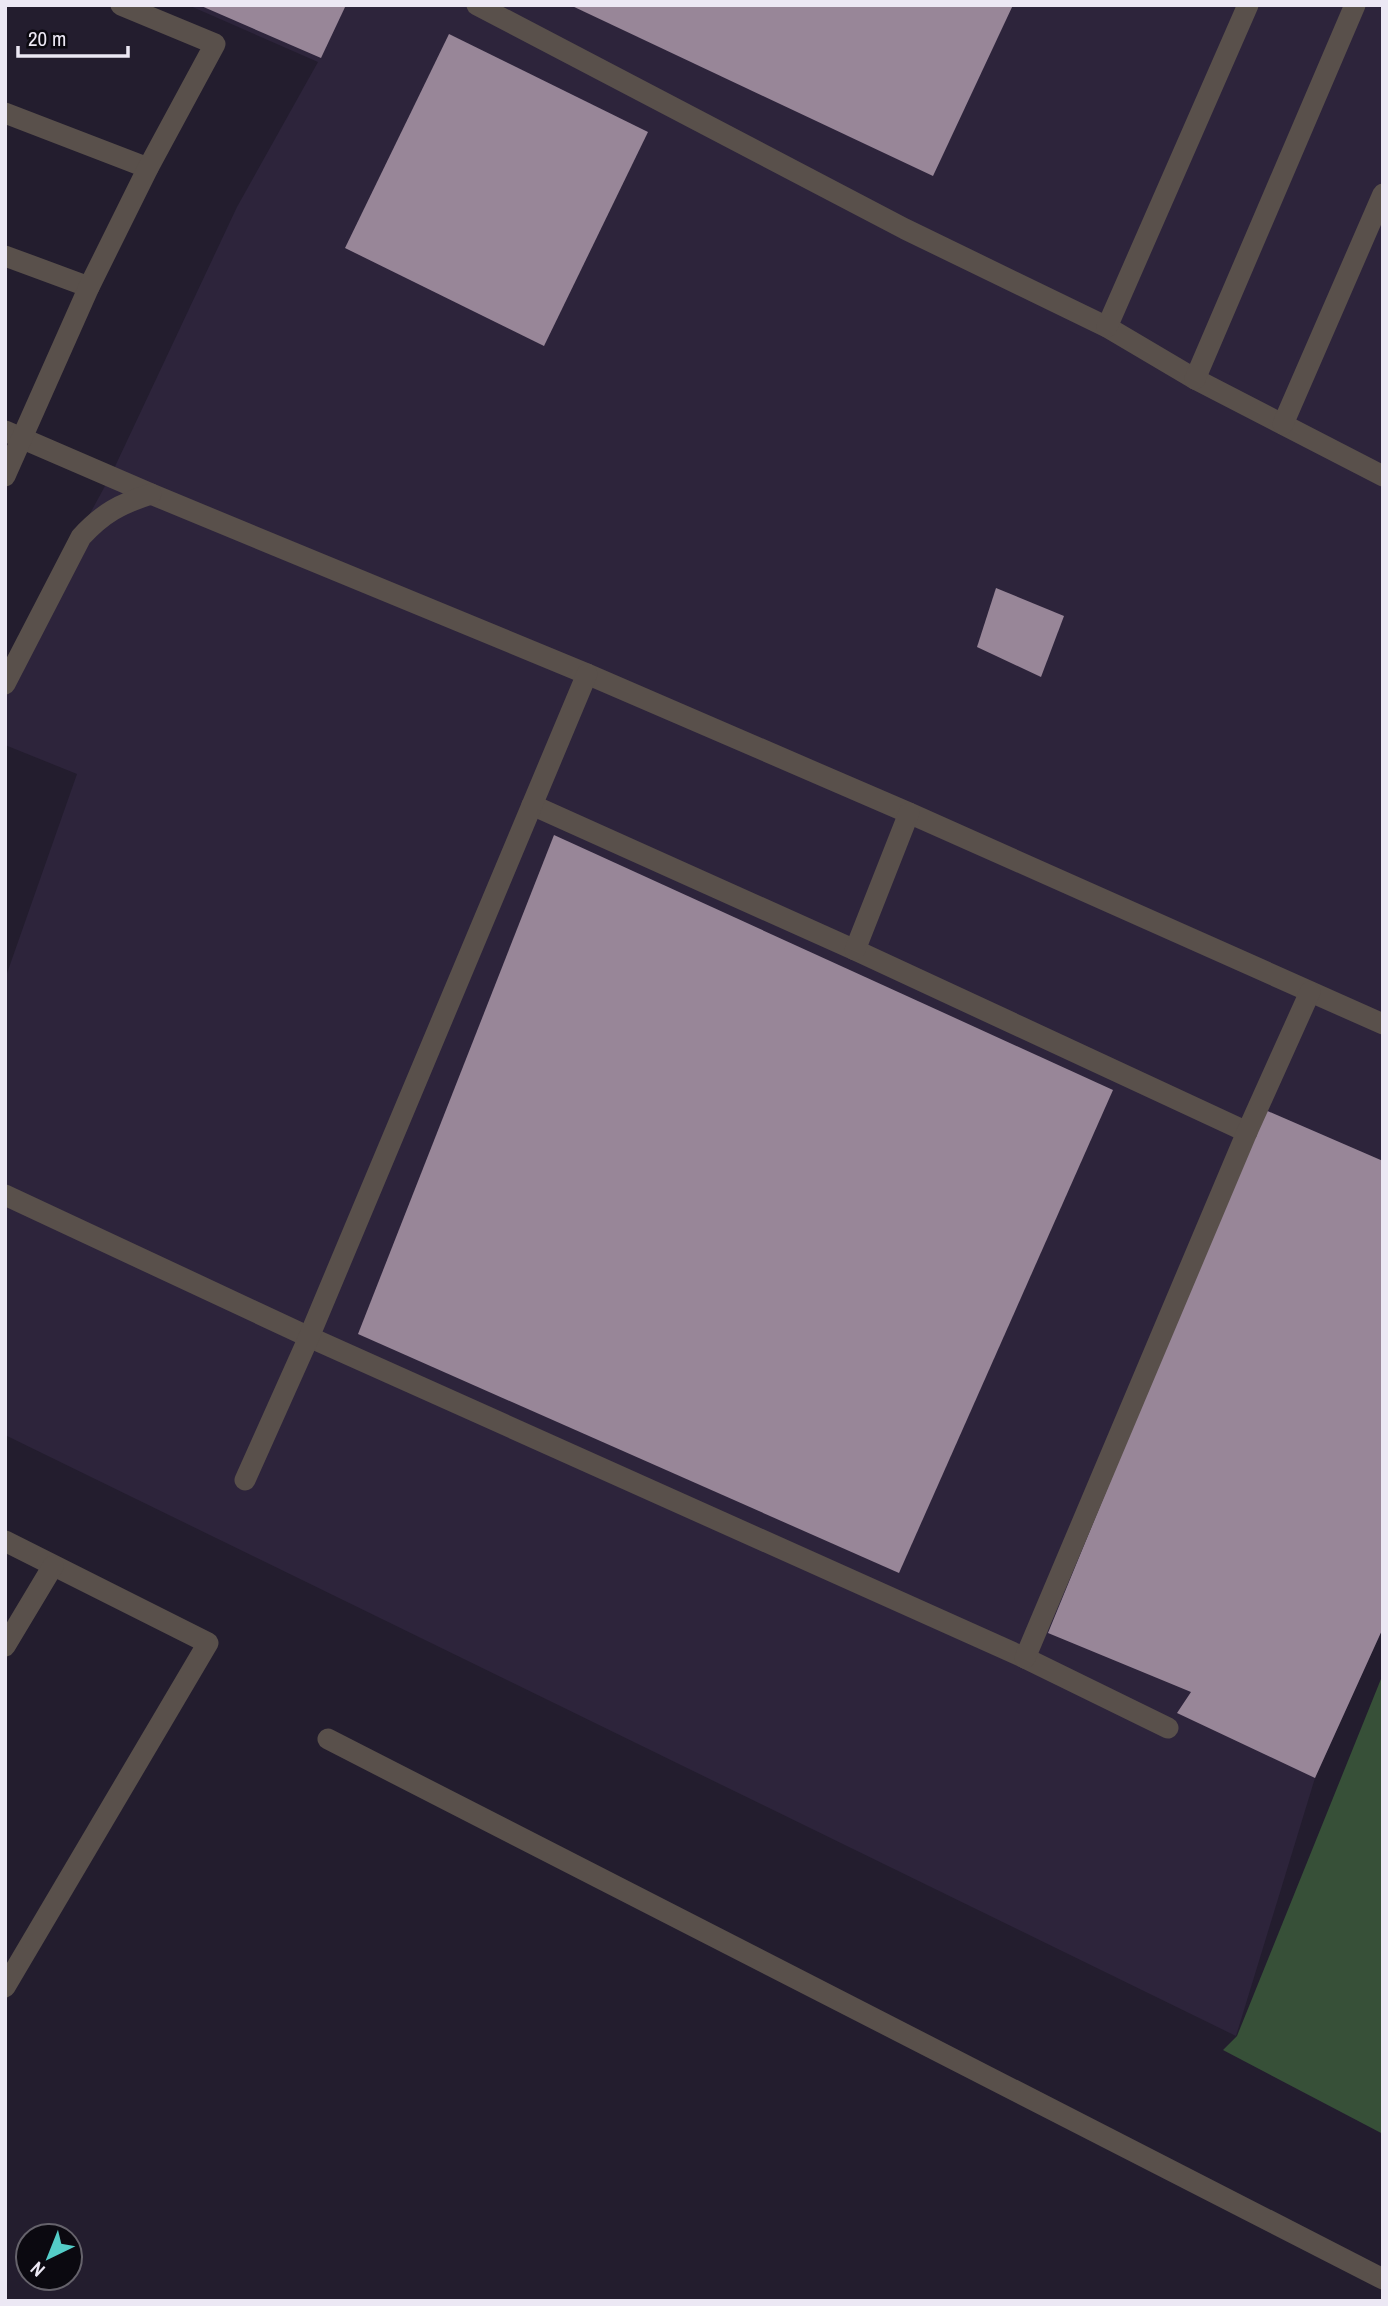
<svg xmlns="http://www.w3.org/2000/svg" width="1388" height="2306" viewBox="0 0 1388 2306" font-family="'Archivo Narrow',sans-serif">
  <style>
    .built { fill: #2d243b }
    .green { fill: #375038 }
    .building { fill: #988698 }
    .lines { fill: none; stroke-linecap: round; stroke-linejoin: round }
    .minor { stroke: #59504b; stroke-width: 21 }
  </style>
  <rect width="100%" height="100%" fill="#231d2e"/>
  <path class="built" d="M188,5H1383V1628L1315,1778L1236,2036L5,1435V979L77,774L5,745V670L111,475L237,207L318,62Z"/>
  <path class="green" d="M1383,1674V2134L1223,2050L1237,2036Z"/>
  <g class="building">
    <path d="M199,5H346L321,58Z"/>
    <path d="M570,5H1013L933,176Z"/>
    <path d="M449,34L648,132L544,346L345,248Z"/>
    <path d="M996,588L1064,616L1041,677L977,647Z"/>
    <path d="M554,835L1113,1090L899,1573L358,1334Z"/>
    <path d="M1263,1109L1383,1161V1628L1315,1778L1177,1713L1191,1692L1048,1633Z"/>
  </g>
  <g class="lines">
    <g class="minor">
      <path d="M477,5L905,229L1107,327L1195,379L1383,476"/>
      <path d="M5,113L148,168"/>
      <path d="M5,256L89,287"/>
      <path d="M1107,327L1248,5"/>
      <path d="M1195,379L1355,5"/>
      <path d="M1283,424L1383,194"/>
      <path d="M5,431L151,494L587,674L909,813L1383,1024"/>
      <path d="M5,476L89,287L148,168L215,44L121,5"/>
      <path d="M5,684L81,537C103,513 120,504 151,494"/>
      <path d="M532,805L855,950L1247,1132"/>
      <path d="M855,950L909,813"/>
      <path d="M5,1195L309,1337L1025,1658L1168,1728"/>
      <path d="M245,1480L309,1337L587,674"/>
      <path d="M5,1541L208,1643L5,1987"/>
      <path d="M5,1646L53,1566"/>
      <path d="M1025,1658L1247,1132L1310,992"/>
      <path d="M328,1739L1383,2279"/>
    </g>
  </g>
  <rect width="1388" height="2306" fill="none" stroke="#ece8f4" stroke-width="14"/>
  <g transform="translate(49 2257) rotate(223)"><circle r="33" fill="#0b0910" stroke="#65626b" stroke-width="2"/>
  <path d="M0-5L12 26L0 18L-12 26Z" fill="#54cdc8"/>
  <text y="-10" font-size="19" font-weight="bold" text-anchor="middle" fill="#ece8f4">N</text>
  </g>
  <path d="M18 46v10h110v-10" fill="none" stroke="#ece8f4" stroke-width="3.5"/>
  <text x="28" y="46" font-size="21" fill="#ece8f4" stroke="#0b0910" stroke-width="5" paint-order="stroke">20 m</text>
</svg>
